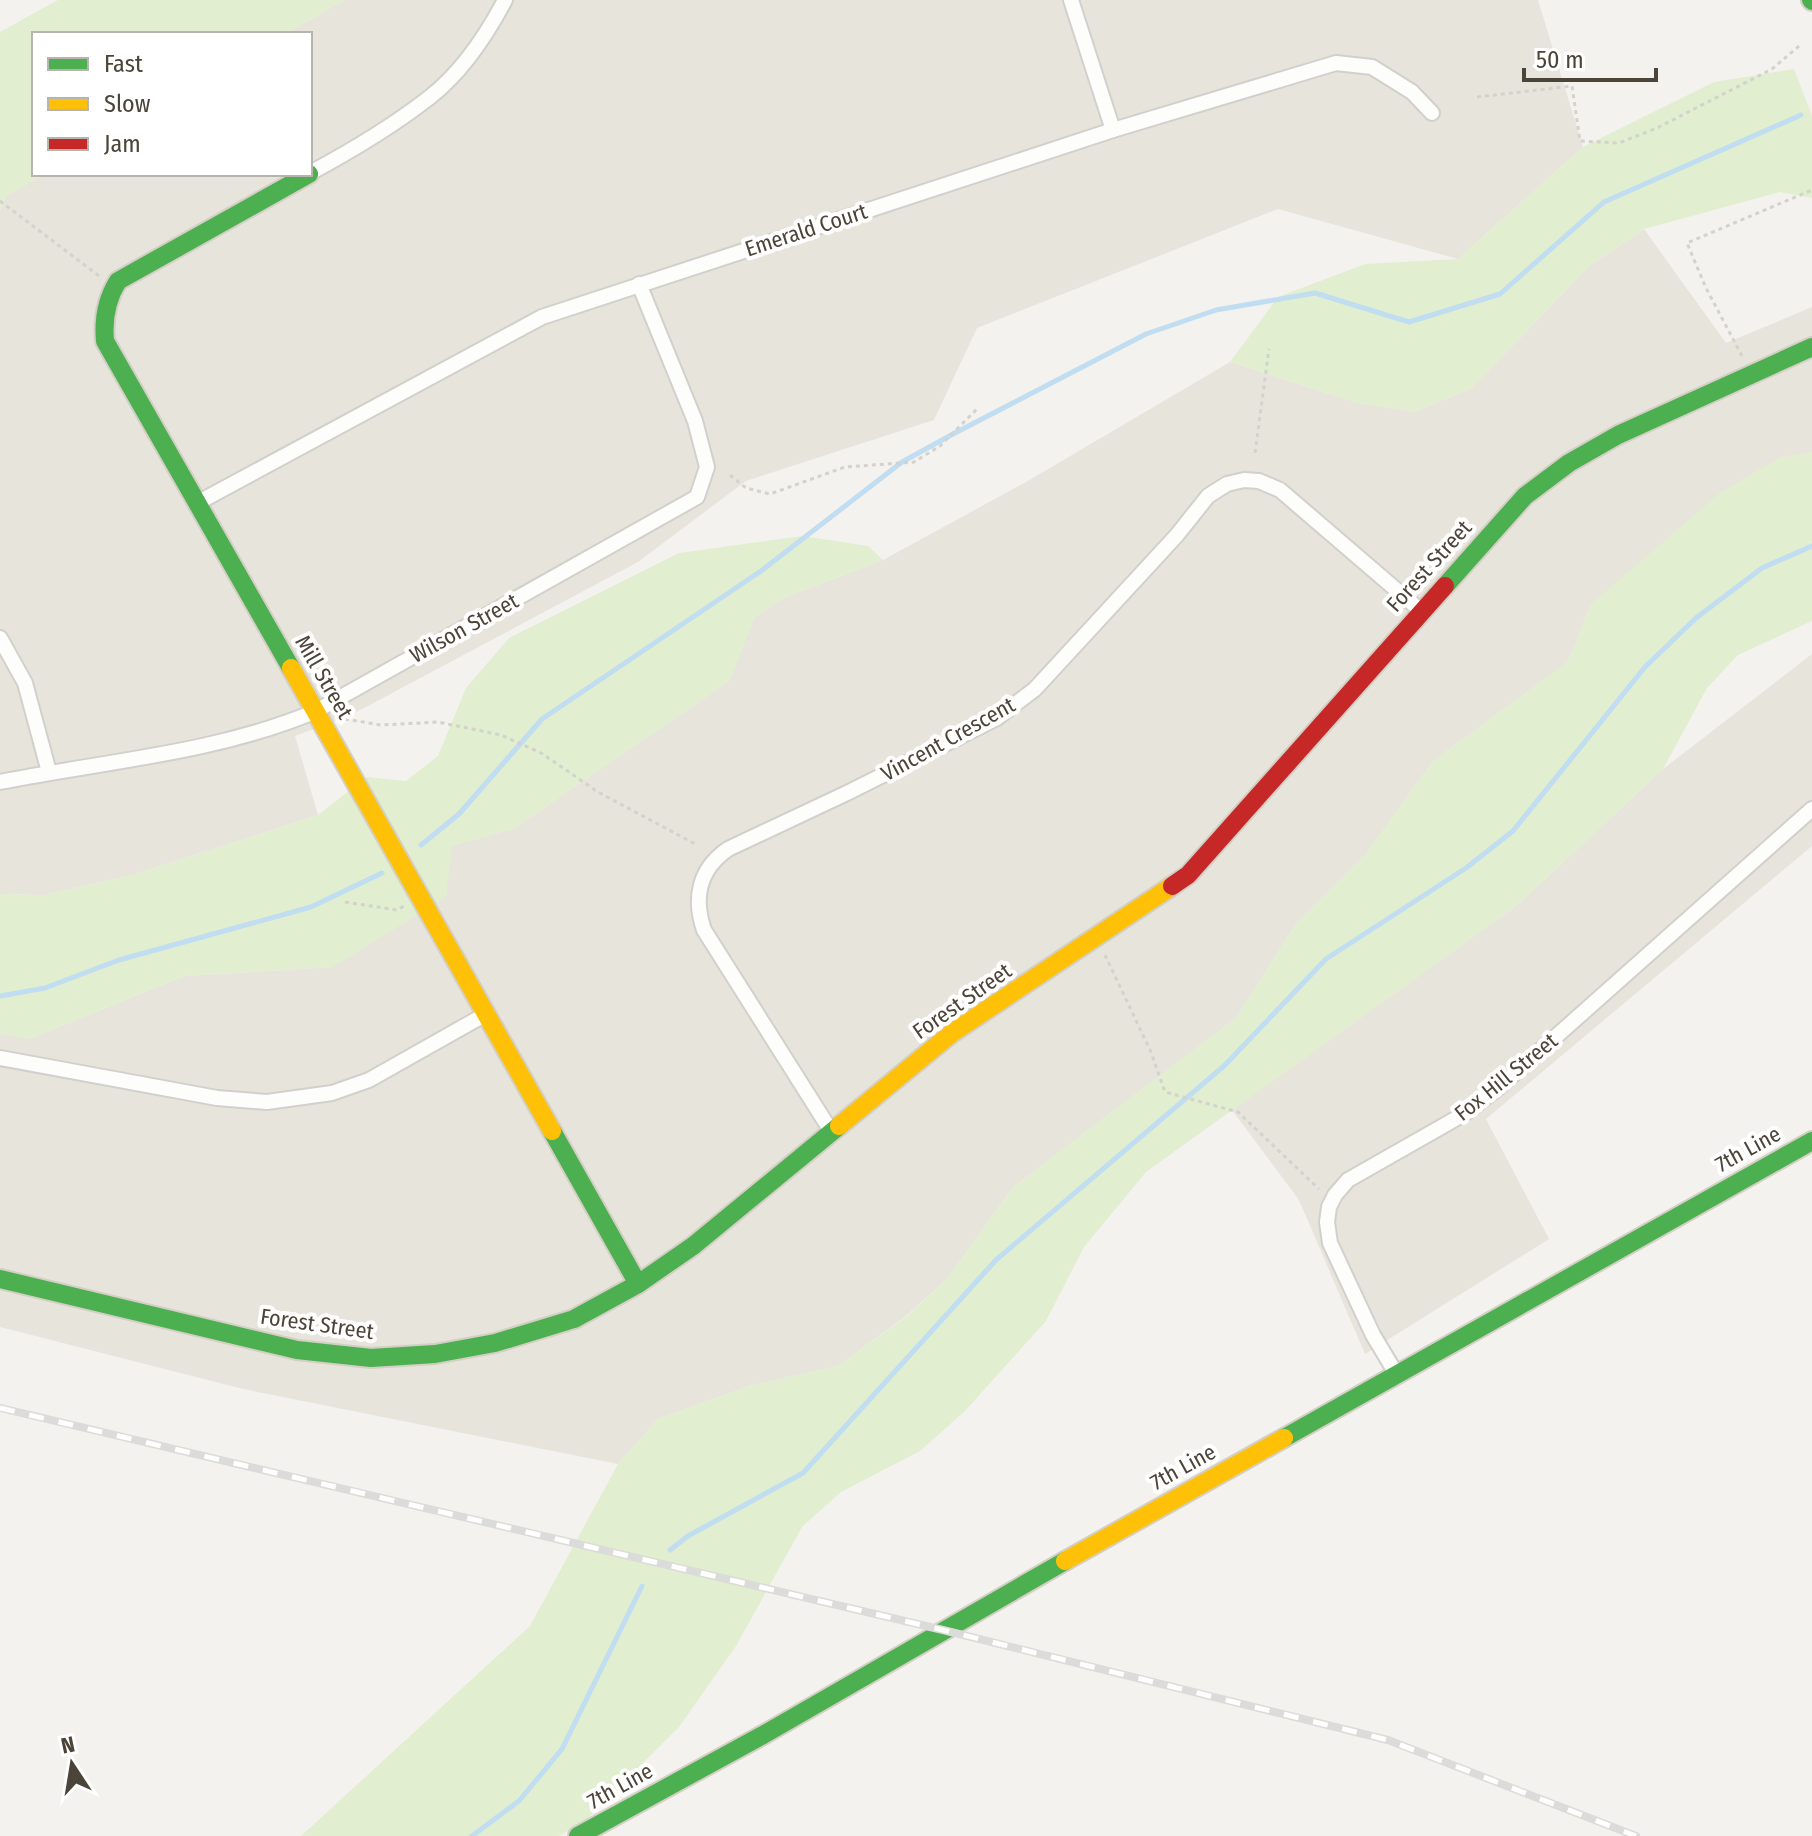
<svg xmlns="http://www.w3.org/2000/svg" width="1812" height="1836" viewBox="0 0 1812 1836" font-family="'Fira Sans Condensed',sans-serif">
  <style>
    .residential { fill: #e7e4dc }
    .green { fill: #e1eecf }
    .lines { fill: none; stroke-linecap: round; stroke-linejoin: round }
    .stream { stroke: #c0ddf1; stroke-width: 5 }
    .street-casing { stroke: #d2d0cb; stroke-width: 18 }
    .fast-casing { stroke: #d3cfc5; stroke-width: 22 }
    .slow-casing { stroke: #d3cfc5; stroke-width: 22 }
    .jam-casing { stroke: #d3cfc5; stroke-width: 22 }
    .path { stroke: #d3d2cc; stroke-width: 3; stroke-dasharray: 4 4; stroke-linecap: butt }
    .street { stroke: #fdfdfc; stroke-width: 14 }
    .fast { stroke: #4caf50; stroke-width: 18 }
    .slow { stroke: #ffc107; stroke-width: 18 }
    .jam { stroke: #c62828; stroke-width: 18 }
    .rail-casing { stroke: #dbdbda; stroke-width: 8 }
    .rail { stroke: #fff; stroke-width: 5; stroke-dasharray: 15; stroke-linecap: butt }
    .labels { text-anchor: middle; dominant-baseline: central; stroke-width: 8; stroke-linejoin: round; paint-order: stroke }
    .street-label { font-size: 22px; fill: #4b4439; stroke: #fff }
  </style>
  <rect width="100%" height="100%" fill="#f4f2ee"/>
  <g class="residential">
    <path d="M344,0H1538L1583,147L1458,259L1278,209L977,328L934,420L746,481L638,562L351,715L295,736L318,815L132,875L44,895L0,894V211L6,196L44,174H310V34H285Z"/>
    <path d="M1644,229L1726,343L1812,307V452L1779,458L1591,604L1568,662L1433,761L1366,854L1296,924L1236,1018L1012,1188L947,1279L906,1316L838,1366L749,1386L658,1419L618,1464L243,1389L0,1327V1033L29,1039L184,976L333,967L451,846L513,829L729,681L754,617L783,598L883,560L1026,482L1230,362L1358,403L1414,412L1472,388L1589,266Z"/>
    <path d="M1812,654V846L1486,1119L1549,1239L1365,1354L1299,1200L1232,1110L1516,906L1663,769Z"/>
  </g>
  <g class="green">
    <path d="M58,0H344L285,34H34V174H44L6,196L0,211V32Z"/>
    <path d="M1794,69L1812,116V198L1780,192L1644,229L1589,266L1472,388L1414,412L1358,403L1230,362L1278,297L1365,264L1458,259L1583,147L1714,82Z"/>
    <path d="M1812,452V621L1738,655L1707,688L1663,769L1516,906L1146,1172L1084,1247L1046,1321L965,1411L920,1451L841,1492L802,1527L736,1646L679,1727L585,1821L559,1836H301L530,1626L618,1464L658,1419L749,1386L838,1366L907,1316L947,1279L1012,1188L1236,1018L1296,924L1366,854L1433,761L1568,662L1591,604L1721,492L1779,458Z"/>
    <path d="M803,536L868,546L883,560L783,598L755,617L729,681L513,829L452,846L446,897L333,967L184,976L29,1039L0,1033V894L44,895L132,875L318,815L367,777L406,781L438,756L466,688L509,638L679,553Z"/>
  </g>
  <g class="lines">
    <g class="stream">
      <path d="M421,845L459,814L542,719L761,571L902,462L953,434L1146,334L1216,310L1315,293L1409,322L1500,294L1604,202L1801,115"/>
      <path d="M0,996L45,988L119,960L311,907L382,873"/>
      <path d="M670,1550L688,1536L803,1473L996,1260L1224,1066L1326,959L1466,868L1513,831L1645,667L1696,618L1762,568L1812,546"/>
      <path d="M472,1836L519,1801L562,1749L642,1586"/>
    </g>
    <defs>
      <g id="street">
        <path d="M1071,0L1113,130"/>
        <path d="M310,173C351,151 393,126 430,97C462,72 486,36 505,0"/>
        <path d="M199,502L542,317L1113,130L1336,63L1372,67L1412,92L1432,113"/>
        <path d="M0,638L25,683L49,772"/>
        <path d="M0,782C106,761 217,753 316,711L697,497L707,467L695,421L639,284"/>
        <path d="M0,1058L217,1098L267,1102L332,1093L369,1080L486,1014"/>
        <path d="M831,1131L704,930C693,898 699,869 728,849L847,793L997,718L1035,689L1177,535L1208,496L1227,484L1244,480L1259,481L1280,490L1421,611"/>
        <path d="M1397,1375L1373,1335L1330,1243L1327,1222L1329,1207L1335,1195L1348,1180L1464,1114L1498,1088L1812,809"/>
      </g>
      <g id="fast">
        <path d="M1811,0L1812,1"/>
        <path d="M1445,586L1525,496L1569,463L1618,435L1812,347"/>
        <path d="M291,668L105,341C103,319 106,300 118,281L309,174"/>
        <path d="M552,1131L638,1284"/>
        <path d="M0,1279L297,1350L371,1358L435,1354L495,1343L574,1319L638,1284L693,1246L839,1126"/>
        <path d="M1284,1438L1812,1141"/>
        <path d="M578,1836L763,1735L1065,1561"/>
      </g>
      <g id="slow">
        <path d="M291,668L552,1131"/>
        <path d="M839,1126L952,1033L1172,886"/>
        <path d="M1065,1561L1284,1438"/>
      </g>
      <path id="jam" d="M1172,886L1188,875L1445,586"/>
    </defs>
    <use href="#street" class="street-casing"/>
    <use href="#fast" class="fast-casing"/>
    <use href="#slow" class="slow-casing"/>
    <use href="#jam" class="jam-casing"/>
    <g class="path">
      <path d="M1477,97L1572,86L1580,141L1619,143L1657,128L1772,69L1799,46"/>
      <path d="M0,201L99,276"/>
      <path d="M1742,356L1706,288L1687,243L1812,190"/>
      <path d="M1255,453L1269,349"/>
      <path d="M730,475L746,488L770,494L845,467L914,462L940,446L979,407"/>
      <path d="M345,719L381,725L438,722L501,735L541,753L598,792L697,845"/>
      <path d="M345,902L397,910L406,905"/>
      <path d="M1105,955L1151,1052L1165,1092L1238,1112L1319,1189"/>
    </g>
    <use href="#street" class="street"/>
    <use href="#fast" class="fast"/>
    <use href="#slow" class="slow"/>
    <use href="#jam" class="jam"/>
    <defs>
      <path id="rail" d="M0,1408L943,1630L1388,1740L1636,1836"/>
    </defs>
    <use href="#rail" class="rail-casing"/>
    <use href="#rail" class="rail"/>
  </g>
  <g class="labels">
    <g class="street-label">
      <text transform="translate(806 230) rotate(-18)">Emerald Court</text>
      <text transform="translate(1429 566) rotate(-48)">Forest Street</text>
      <text transform="translate(464 628) rotate(-29)">Wilson Street</text>
      <text transform="translate(324 677) rotate(60)">Mill Street</text>
      <text transform="translate(948 739) rotate(-29)">Vincent Crescent</text>
      <text transform="translate(962 1001) rotate(-35)">Forest Street</text>
      <text transform="translate(1506 1077) rotate(-39)">Fox Hill Street</text>
      <text transform="translate(1748 1149) rotate(-29)">7th Line</text>
      <text transform="translate(317 1324) rotate(8)">Forest Street</text>
      <text transform="translate(1183 1467) rotate(-29)">7th Line</text>
      <text transform="translate(620 1786) rotate(-29)">7th Line</text>
    </g>
  </g>
  <rect x="32" y="32" width="280" height="144" fill="#ffffff" stroke="#b7b4b0" stroke-width="2"/>
  <rect x="48" y="58" width="40" height="12" fill="#4caf50" stroke="#b7b4b0" stroke-width="2"/>
  <text x="104" y="72" font-size="24" fill="#4b4439">Fast</text>
  <rect x="48" y="98" width="40" height="12" fill="#ffc107" stroke="#b7b4b0" stroke-width="2"/>
  <text x="104" y="112" font-size="24" fill="#4b4439">Slow</text>
  <rect x="48" y="138" width="40" height="12" fill="#c62828" stroke="#b7b4b0" stroke-width="2"/>
  <text x="104" y="152" font-size="24" fill="#4b4439">Jam</text>
  <g transform="translate(72 1764) rotate(348)" stroke="#ffffff" stroke-width="6" paint-order="stroke">
  <path d="M0-6L14 30L0 20L-14 30Z" fill="#4b4439"/>
  <text y="-12" font-size="22" font-weight="bold" text-anchor="middle" fill="#4b4439">N</text>
  </g>
  <path d="M1524 68v12h132v-12" fill="none" stroke="#4b4439" stroke-width="4"/>
  <text x="1536" y="68" font-size="24" fill="#4b4439" stroke="#ffffff" stroke-width="6" paint-order="stroke">50 m</text>
</svg>
